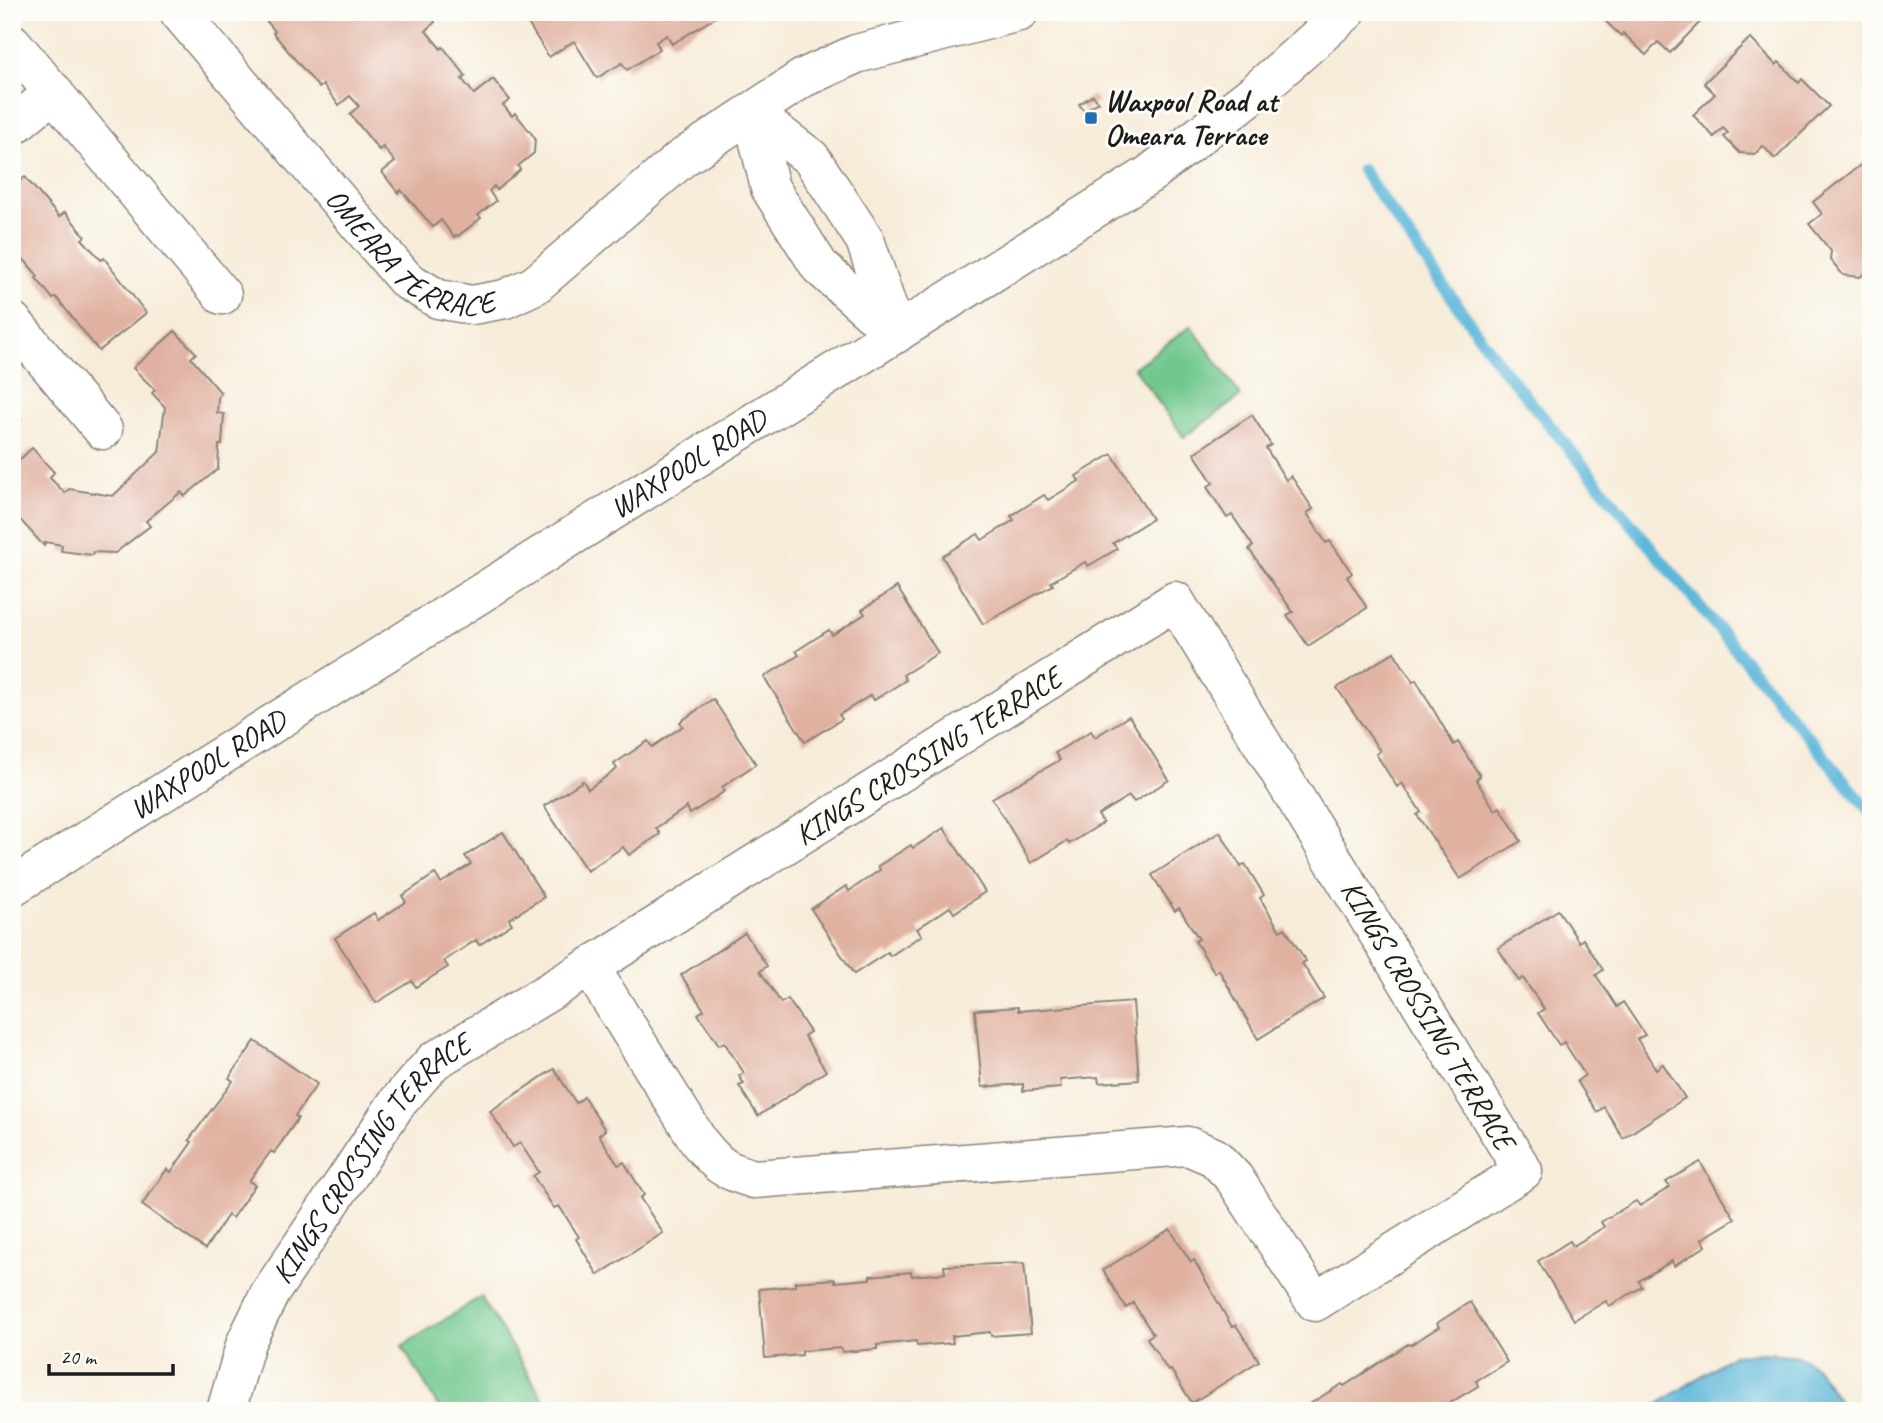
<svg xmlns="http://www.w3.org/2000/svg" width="1883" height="1423" viewBox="0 0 1883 1423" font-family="Caveat,sans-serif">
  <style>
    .green { fill: #71c88e; stroke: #467255; stroke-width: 2 }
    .water { fill: #5db7da; stroke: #3c6a7b; stroke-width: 2 }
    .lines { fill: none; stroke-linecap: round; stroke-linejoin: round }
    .stream { stroke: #5db7da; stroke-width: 12 }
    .building { fill: #e0b1a0 }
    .minor-casing { stroke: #8a847a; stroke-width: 41 }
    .tertiary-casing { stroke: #8a847a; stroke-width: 41 }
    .minor { stroke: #fff; stroke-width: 38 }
    .tertiary { stroke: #fff; stroke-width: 38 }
    .poi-dot { fill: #1f6fb2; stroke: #fdfcf7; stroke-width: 2.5 }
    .labels { text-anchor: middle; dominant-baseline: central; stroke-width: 6; stroke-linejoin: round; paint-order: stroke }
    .poi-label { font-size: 30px; font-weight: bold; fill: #1c1c1c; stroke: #fdfcf7; text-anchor: start }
    .street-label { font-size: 30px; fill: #1c1c1c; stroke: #fdfcf7 }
  </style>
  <rect width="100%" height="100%" fill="#fdfcf7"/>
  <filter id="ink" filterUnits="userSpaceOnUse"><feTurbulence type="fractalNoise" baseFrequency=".0143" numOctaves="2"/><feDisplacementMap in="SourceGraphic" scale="14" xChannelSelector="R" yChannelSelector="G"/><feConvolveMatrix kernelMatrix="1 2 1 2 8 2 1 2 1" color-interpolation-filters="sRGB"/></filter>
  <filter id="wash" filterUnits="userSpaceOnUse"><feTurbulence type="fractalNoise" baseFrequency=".00686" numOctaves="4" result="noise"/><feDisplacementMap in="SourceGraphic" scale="28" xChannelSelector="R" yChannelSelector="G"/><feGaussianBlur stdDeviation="1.57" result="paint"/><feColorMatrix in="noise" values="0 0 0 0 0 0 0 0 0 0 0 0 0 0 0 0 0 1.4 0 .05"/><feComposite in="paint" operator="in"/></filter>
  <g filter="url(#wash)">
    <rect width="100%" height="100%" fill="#f7ecd9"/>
    <g class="green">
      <path d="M1191,326L1241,396L1184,437L1134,368Z"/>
      <path d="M481,1297L551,1411H441L402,1346Z"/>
    </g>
    <path class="water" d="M1767,1353L1799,1356L1815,1366L1846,1411H1648L1733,1355Z"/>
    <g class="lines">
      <path class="stream" d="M1362,170L1499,364L1871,813"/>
    </g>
    <g id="blocks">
      <g class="building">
        <path d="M259,12H427L435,22L426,31L441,49L443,47L466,76L462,79L474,94L493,79L510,100L503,105L512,116L515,113L535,138L534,153L518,166L520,170L497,190L494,186L489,191L496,201L478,215L481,218L458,236L456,235L454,237L441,220L433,227L401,190L398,193L382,172L395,162L383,147L379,150L350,114L359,106L350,96L339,105L323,85L319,88L273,33L275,31Z"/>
        <path d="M521,12H717L714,14L716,17L672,44L667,35L656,42L660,49L627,70L622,63L597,78L574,41L549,57Z"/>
        <path d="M1600,12H1710L1670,53L1658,42L1646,55L1623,33L1621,36L1600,16Z"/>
        <path d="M1750,38L1776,65L1779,62L1799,83L1802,79L1829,106L1775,159L1763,146L1755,154L1740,153L1724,137L1728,133L1723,128L1714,137L1693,115L1715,94L1704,83Z"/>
        <path d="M1093,95L1098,102L1084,111L1079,104Z"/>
        <path d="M1863,163L1871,172V275L1868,271L1860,277L1843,275L1830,259L1831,251L1809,224L1822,214L1813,202Z"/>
        <path d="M25,177L59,217L65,212L85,236L82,239L101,260L104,258L146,313L99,351L56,297L53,299L36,278L38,276L16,250H12V187Z"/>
        <path d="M175,331L196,353L191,358L221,393L218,397L217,413L224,414L222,445H219L218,469L185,496L181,492L146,521L150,526L115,553L93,552L92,555L61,551L62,545L45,542L44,546L14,513L12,514V467L32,448L54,472L50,478L65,493L69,489L113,496L159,452L165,407L152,393L155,390L133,368Z"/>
        <path d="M12,409L21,420L12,427Z"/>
        <path d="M1252,415L1271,445L1266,448L1286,480L1291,476L1313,509L1307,513L1326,543L1330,541L1352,573L1347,577L1367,608L1308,646L1287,615L1293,612L1249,549L1253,546L1232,515L1227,518L1207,487L1213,483L1194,453Z"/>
        <path d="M1112,454L1152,519L1113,543L1117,549L1088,566L1085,562L1051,582L1053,585L983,624L942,556L978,534L982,540L1014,520L1011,516L1044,495L1048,500L1079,481L1076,476Z"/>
        <path d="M897,587L938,653L903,675L906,680L874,700L871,695L839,715L842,719L805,742L764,677L799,655L796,651L829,630L832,635L865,614L862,610Z"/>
        <path d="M1394,652L1413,682L1416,680L1454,745L1458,742L1480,776L1476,780L1495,810L1500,807L1521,841L1460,879L1417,815L1421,812L1402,783L1397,787L1376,754L1380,751L1337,688Z"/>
        <path d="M713,699L756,764L722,787L725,791L690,814L687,807L656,828L660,834L629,855L623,847L587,871L544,806L583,781L588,789L617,769L614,764L648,741L652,747L683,726L680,722Z"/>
        <path d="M1129,716L1169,780L1134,802L1129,796L1098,815L1103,823L1069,844L1067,841L1031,863L992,798L1060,760L1055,753L1091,731L1095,737Z"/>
        <path d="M944,828L985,892L954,913L950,907L917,929L922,935L890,956L888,952L854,974L811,909L846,886L849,891L880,870L878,866L911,845L913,848Z"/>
        <path d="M503,832L544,897L509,919L512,924L479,945L476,940L444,961L448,967L416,987L412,981L376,1003L335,938L374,913L378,920L406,902L402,896L435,874L441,883L471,864L465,856Z"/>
        <path d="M1220,832L1241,867L1245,864L1264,895L1260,898L1280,931L1285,928L1306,961L1302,963L1324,998L1258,1039L1219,970L1215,973L1195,941L1199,939L1179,908L1175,911L1152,875Z"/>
        <path d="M1558,910L1579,942L1583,939L1603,970L1596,975L1617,1007L1623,1002L1645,1035L1637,1039L1656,1069L1663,1064L1685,1098L1623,1138L1604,1107L1597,1112L1577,1081L1585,1075L1564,1042L1559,1045L1538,1013L1544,1009L1523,978L1519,981L1498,948Z"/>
        <path d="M745,933L767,966L760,971L781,1003L788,999L810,1032L804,1036L826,1071L758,1116L739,1086L744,1084L739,1076L744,1073L724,1042L719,1045L698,1014L704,1010L681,975Z"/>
        <path d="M1133,1002L1139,1080L1099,1083L1098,1077L1060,1080L1061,1088L1023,1091V1084L982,1087L975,1010L1018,1007V1011Z"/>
        <path d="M255,1041L317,1084L295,1116L298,1118L274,1153L271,1151L249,1181L255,1185L232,1218L228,1215L205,1249L142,1205L167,1169L171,1172L192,1142L189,1140L233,1081L229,1078Z"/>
        <path d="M554,1069L576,1103L584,1097L605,1130L599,1135L618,1165L624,1162L644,1195L640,1198L663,1233L598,1275L576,1239L579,1237L559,1206L554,1208L533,1176L539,1172L520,1143L513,1147L490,1111Z"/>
        <path d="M1700,1162L1735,1219L1702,1239L1706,1246L1674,1266L1672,1261L1639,1281L1642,1287L1609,1306L1606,1301L1574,1320L1538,1261L1570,1241L1573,1246L1604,1227L1601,1222L1636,1201L1640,1206L1670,1187L1666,1182Z"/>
        <path d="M1170,1229L1191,1262L1194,1260L1232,1327L1236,1325L1259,1361L1192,1403L1171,1370L1168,1371L1147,1338L1153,1334L1133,1303L1126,1308L1103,1270Z"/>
        <path d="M1024,1263L1031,1333L991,1336L990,1332L952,1336L953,1343L917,1346L916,1341L877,1345V1349L842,1352L841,1348L802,1351V1355L765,1358L759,1289L795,1286V1282L835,1279V1282L870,1279V1276L911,1272L912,1276L945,1273L944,1266Z"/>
        <path d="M1470,1302L1507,1362L1476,1381L1478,1386L1443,1407L1441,1403L1429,1411H1312L1308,1405L1342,1384L1344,1386L1408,1344L1410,1345L1439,1327L1437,1323Z"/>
      </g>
    </g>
  </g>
  <g filter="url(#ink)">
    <use href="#blocks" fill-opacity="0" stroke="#8a847a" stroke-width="2"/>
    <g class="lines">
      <defs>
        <g id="minor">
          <path id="s1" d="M179,12L406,280L438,299L472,305L505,299L535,285L681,159L803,78L856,54L1019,12"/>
          <path d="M12,43L222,295"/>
          <path d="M752,113L770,188L820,267L896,334"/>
          <path d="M752,113L811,158L865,240L896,333"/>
          <path d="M12,127L54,92"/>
          <path d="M12,321L103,430"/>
          <path d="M1175,601L1523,1171L1315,1302L1234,1178L1214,1157L1188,1146L754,1179C724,1170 719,1167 699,1142L590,967Z"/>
          <path id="s2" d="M226,1411L246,1342L270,1293L397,1103L434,1061L590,967"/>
        </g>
        <g id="tertiary">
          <path id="s3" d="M12,887L1150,174L1258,90L1346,12"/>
        </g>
      </defs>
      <use href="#minor" class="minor-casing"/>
      <use href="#tertiary" class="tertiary-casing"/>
      <use href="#minor" class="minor"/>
      <use href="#tertiary" class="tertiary"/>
    </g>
  </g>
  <rect class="poi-dot" x="1084" y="111" width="14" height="14" rx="3.5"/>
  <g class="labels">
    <g class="poi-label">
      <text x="1105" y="101">Waxpool Road at<tspan x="1105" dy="34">Omeara Terrace</tspan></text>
    </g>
    <g class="street-label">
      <text stroke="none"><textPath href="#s1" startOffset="341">OMEARA TERRACE</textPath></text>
      <text stroke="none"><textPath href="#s3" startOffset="798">WAXPOOL ROAD</textPath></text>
      <text transform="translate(928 756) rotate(-32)">KINGS CROSSING TERRACE</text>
      <text stroke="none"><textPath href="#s3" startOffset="231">WAXPOOL ROAD</textPath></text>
      <text transform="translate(1428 1015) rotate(59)">KINGS CROSSING TERRACE</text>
      <text stroke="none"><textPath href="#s2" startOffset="296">KINGS CROSSING TERRACE</textPath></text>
    </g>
  </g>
  <rect width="1883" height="1423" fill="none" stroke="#fdfcf7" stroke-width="42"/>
  <path d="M49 1364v10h124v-10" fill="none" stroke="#1c1c1c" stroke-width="3.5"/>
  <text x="60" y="1364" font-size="21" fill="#1c1c1c" stroke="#fdfcf7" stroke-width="5" paint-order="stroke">20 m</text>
</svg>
